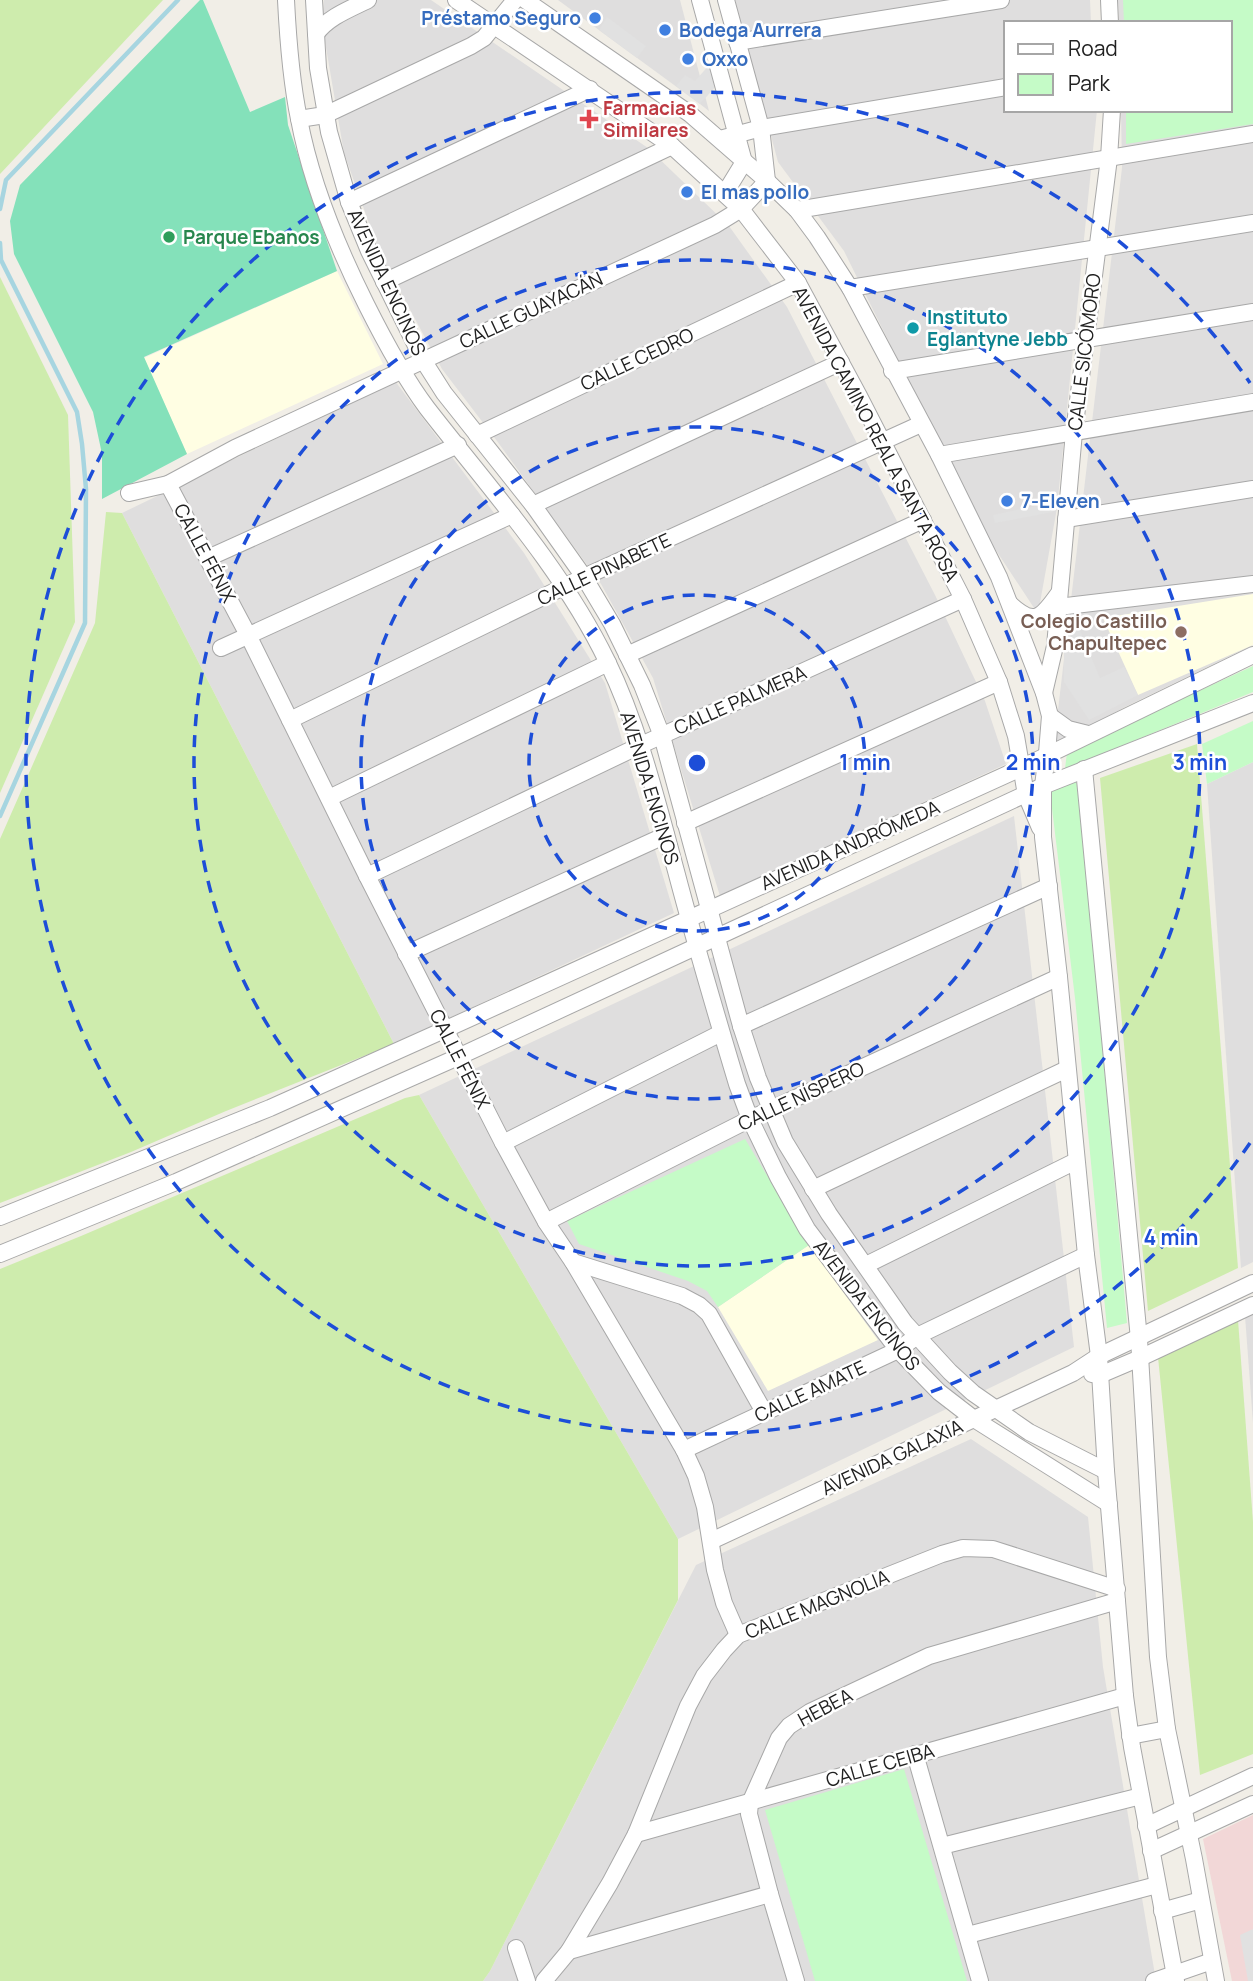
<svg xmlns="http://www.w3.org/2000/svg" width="1253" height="1981" viewBox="0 0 1253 1981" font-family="Manrope,sans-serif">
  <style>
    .residential { fill: #dfdede }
    .commercial { fill: #f2d7d7 }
    .education { fill: #fffee3 }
    .grass { fill: #ceecad }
    .park { fill: #c5fbc7 }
    .pitch { fill: #84e1ba }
    .parking { fill: #e1e1e1 }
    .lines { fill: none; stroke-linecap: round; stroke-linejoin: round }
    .stream { stroke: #a7d5e0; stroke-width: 4.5 }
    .minor-casing { stroke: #a8a8a8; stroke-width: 18 }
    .minor { stroke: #fff; stroke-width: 16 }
    .ring { fill: none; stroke: #1d4ed8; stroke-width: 3.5; stroke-dasharray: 12 9 }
    .shop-dot { fill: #3f7fe0; stroke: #fff; stroke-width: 2.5 }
    .health-dot { fill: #e0444e; stroke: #fff; stroke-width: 2.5 }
    .leisure-dot { fill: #2e9e5b; stroke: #fff; stroke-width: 2.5 }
    .culture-dot { fill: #0f9aa8; stroke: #fff; stroke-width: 2.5 }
    .education-dot { fill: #8d6e63; stroke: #fff; stroke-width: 2.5 }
    .labels { text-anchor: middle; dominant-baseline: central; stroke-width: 5; stroke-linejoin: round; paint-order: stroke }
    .shop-label { font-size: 19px; font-weight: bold; fill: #366cbe; stroke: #fff; text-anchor: start }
    .health-label { font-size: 19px; font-weight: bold; fill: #be3a42; stroke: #fff; text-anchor: start }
    .leisure-label { font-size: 19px; font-weight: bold; fill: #27864d; stroke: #fff; text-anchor: start }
    .street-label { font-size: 19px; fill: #212121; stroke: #fff }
    .culture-label { font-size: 19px; font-weight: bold; fill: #0d838f; stroke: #fff; text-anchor: start }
    .education-label { font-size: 19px; font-weight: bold; fill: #785e54; stroke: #fff; text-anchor: end }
    .centre { fill: #1d4ed8; stroke: #fff; stroke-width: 3.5 }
    .ring-label { font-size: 21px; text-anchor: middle; font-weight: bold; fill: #1d4ed8; stroke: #fff; stroke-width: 5; stroke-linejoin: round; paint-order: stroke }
  </style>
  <rect width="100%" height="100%" fill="#f1eee7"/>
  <g class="residential">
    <path d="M324,0H431L648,148L729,226L787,307L935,595L985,701L1006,764L720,896L653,678L601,584L497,441L442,369L380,254L344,153L322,24Z"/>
    <path d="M558,0H680L709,111L700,104Z"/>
    <path d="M735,0H1090L1091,23H1006V110H1097L1057,508L1038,614L980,526L844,251L778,162Z"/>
    <path d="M1118,0H1253V645L1125,707L1055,745L1058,710L1122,168L1121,110H1230V23H1119Z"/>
    <path d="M395,381L524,553L605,683L674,913L394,1044L122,513Z"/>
    <path d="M1253,762V1262L1241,1268L1207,784Z"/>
    <path d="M1014,816L1074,1347L678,1539L419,1095Z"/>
    <path d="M1253,1312V1423L1245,1316Z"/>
    <path d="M971,1439L1088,1517L1103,1667L1156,1981H483L490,1971L696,1565Z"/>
  </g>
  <path class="commercial" d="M1253,1815V1981H1232L1203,1839Z"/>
  <g class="education">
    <path d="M337,271L383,364L187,454L144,358Z"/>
    <path d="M1253,594V645L1138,695L1103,618Z"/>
    <path d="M809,1245L878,1340L768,1391L718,1307Z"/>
  </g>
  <g class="grass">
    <path d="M0,0H163L0,174Z"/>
    <path d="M0,277L68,415L75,622L0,793Z"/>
    <path d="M106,512L122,513L394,1044L226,1111L131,1152L0,1203V839L95,623Z"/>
    <path d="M1197,744L1238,1268L1148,1311L1100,778Z"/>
    <path d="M419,1095L678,1539V1600L490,1971L483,1981H0V1269L81,1236L405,1098Z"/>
    <path d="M1238,1320L1253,1522V1754L1200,1775L1158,1357Z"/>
  </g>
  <g class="park">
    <path d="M1123,0H1253V124L1126,144V110H1230V23H1124Z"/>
    <path d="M1253,666V692L1065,769L1067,752Z"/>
    <path d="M1253,721V762L1207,784L1202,744Z"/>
    <path d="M1076,779L1083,832L1127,1323L1107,1328L1075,998L1050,792Z"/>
    <path d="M745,1139L809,1245L718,1307L707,1291L688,1281L579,1244L567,1221Z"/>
    <path d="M904,1769L967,1981H815L765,1810Z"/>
  </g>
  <path class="pitch" d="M200,0H203L250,112L285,97L288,125L337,271L144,357L187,454L102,499V454L93,412L14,254L10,221L20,185Z"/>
  <g class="parking">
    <path d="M607,17L646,46L637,58L599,30Z"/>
    <path d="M711,63L716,86L700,104L676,86L685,75L695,81Z"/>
    <path d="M1049,503L1053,512L995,523L993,515Z"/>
    <path d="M1079,628L1100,678L1124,667L1138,695L1089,720L1064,682V633Z"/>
    <path d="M1253,1929V1981H1248L1240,1935Z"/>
  </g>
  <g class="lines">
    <g class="stream">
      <path d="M0,209L6,180L178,0"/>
      <path d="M0,243L1,260L77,412L82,444L86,489L85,623L0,816"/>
    </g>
    <defs>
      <g id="minor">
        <path d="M286,0C288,40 291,80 299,119C311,183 337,246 366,304C384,340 403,376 427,408C489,488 562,568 607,661C639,727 657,801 676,871C695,943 716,1014 737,1084L750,1119L778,1177L807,1229L898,1350L939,1392L974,1419L1109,1504"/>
        <path d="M314,0L318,68L329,132L349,202L369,251L423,360L444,393L533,505L584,577L612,624L642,685L662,736L741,1026L758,1078L785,1142L829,1214L905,1323L950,1372L973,1393L1029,1432L1106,1471"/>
        <path d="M456,0L672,146L741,209L798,283L859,396L963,599L999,682L1016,736L1026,795L1040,828"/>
        <path d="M525,0L690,114L767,181L797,210L817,237L850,288L939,455L999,577L1044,693L1050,716L1047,753L1043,786V837L1059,977L1086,1255L1099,1356L1106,1471L1125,1696L1132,1747L1176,1981"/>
        <path d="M700,0L744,162L725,193"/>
        <path d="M1109,0L1110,23"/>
        <path d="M316,34C328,17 350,9 368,0"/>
        <path d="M737,42L1001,0"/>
        <path d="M299,119L325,115L471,46L484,38L515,0"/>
        <path d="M720,139L761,128L1006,87"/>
        <path d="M349,202L590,89"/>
        <path d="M797,210L1253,134"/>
        <path d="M384,282L672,146"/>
        <path d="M850,288L1253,223"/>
        <path d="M892,371L1253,312"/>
        <path d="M477,435L798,283"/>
        <path d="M939,455L1253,402"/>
        <path d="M168,484L248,635L367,876L503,1143L546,1222L573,1262L684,1450L696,1476L705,1507L715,1570L724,1603L738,1635"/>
        <path d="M129,493L168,484L235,448L715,225L741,209L767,181L761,128L726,0"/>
        <path d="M533,505L841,362"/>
        <path d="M1066,519L1253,489"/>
        <path d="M208,558L458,445"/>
        <path d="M1010,604C1035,627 1042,617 1059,593"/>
        <path d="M1058,607L1253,584"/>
        <path d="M221,648L512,515"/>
        <path d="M627,655L923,520"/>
        <path d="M1044,693L1055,646L1074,432L1109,158L1112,110"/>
        <path d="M1050,716L1068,729L1088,734"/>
        <path d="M290,720L584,577L921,424"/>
        <path d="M1084,769L1139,1339L1158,1657L1167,1729L1194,1859L1216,1981"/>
        <path d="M329,798L608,663"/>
        <path d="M685,823L999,682"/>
        <path d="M367,876L641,745L963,599"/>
        <path d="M406,954L666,835"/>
        <path d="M741,1026L1049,886"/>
        <path d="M503,1143L721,1033"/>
        <path d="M813,1189L1067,1069"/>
        <path d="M0,1217L270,1108L444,1030L1021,768L1253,655"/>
        <path d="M546,1222L750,1119L1059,977"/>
        <path d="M0,1254L176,1182L458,1057L1043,786L1253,703"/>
        <path d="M573,1262L682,1296L699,1305L709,1314L764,1412"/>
        <path d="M866,1265L1076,1161"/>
        <path d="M1092,1374L1100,1375L1140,1358L1253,1305"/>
        <path d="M684,1450L898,1350L917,1336L1086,1255"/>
        <path d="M711,1541L1073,1373L1099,1356L1253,1283"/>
        <path d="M1130,1736L1167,1729"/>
        <path d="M915,1754L980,1981"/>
        <path d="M1146,1826L1253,1776"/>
        <path d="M636,1834L1125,1696"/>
        <path d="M942,1846L1141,1796"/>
        <path d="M1151,1851L1253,1804"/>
        <path d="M1162,1911L1201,1900"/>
        <path d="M968,1935L1157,1885"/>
        <path d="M516,1948L527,1981"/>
        <path d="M569,1951L770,1894"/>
        <path d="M544,1981L569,1951L610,1883L636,1834L688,1706L704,1676L724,1650L738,1635L942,1554L963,1548L993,1549L1117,1589"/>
        <path d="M796,1981L770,1894L749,1814L750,1803L779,1738L789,1726L810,1712L929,1656L1117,1601"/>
        <path d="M1154,1981L1212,1961"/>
      </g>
    </defs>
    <use href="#minor" class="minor-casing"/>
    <use href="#minor" class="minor"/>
  </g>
  <g class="ring">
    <circle cx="697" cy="763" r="168"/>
    <circle cx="697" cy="763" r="336"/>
    <circle cx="697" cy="763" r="503"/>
    <path d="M1250 1143A671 671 0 1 1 1250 383"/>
  </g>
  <g class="shop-dot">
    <circle cx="595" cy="18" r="7"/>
    <circle cx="665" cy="30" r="7"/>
    <circle cx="688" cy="59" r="7"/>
    <circle cx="687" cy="192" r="7"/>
    <circle cx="1007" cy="501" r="7"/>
  </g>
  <path class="health-dot" d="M585.5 108.5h7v7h7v7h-7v7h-7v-7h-7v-7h7z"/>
  <circle class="leisure-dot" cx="169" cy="237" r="7"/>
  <circle class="culture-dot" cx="913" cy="328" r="7"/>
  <circle class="education-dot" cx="1181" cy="632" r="7"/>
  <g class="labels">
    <g class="shop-label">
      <text x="581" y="18" text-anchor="end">Préstamo Seguro</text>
      <text x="679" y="30">Bodega Aurrera</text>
      <text x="702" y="59">Oxxo</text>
      <text x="701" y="192">El mas pollo</text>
      <text x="1021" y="501">7-Eleven</text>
    </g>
    <g class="health-label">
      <text x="603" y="108">Farmacias<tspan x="603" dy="22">Similares</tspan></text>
    </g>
    <g class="leisure-label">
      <text x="183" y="237">Parque Ebanos</text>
    </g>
    <g class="street-label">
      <text transform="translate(387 282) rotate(65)">AVENIDA ENCINOS</text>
      <text transform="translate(531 310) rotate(-25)">CALLE GUAYACÁN</text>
      <text transform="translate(1084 352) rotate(-83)">CALLE SICÓMORO</text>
      <text transform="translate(637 359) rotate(-25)">CALLE CEDRO</text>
      <text transform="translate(876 434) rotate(62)">AVENIDA CAMINO REAL A SANTA ROSA</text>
      <text transform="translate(205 553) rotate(62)">CALLE FÉNIX</text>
      <text transform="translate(604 569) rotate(-25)">CALLE PINABETE</text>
      <text transform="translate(740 700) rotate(-24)">CALLE PALMERA</text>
      <text transform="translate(650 788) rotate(73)">AVENIDA ENCINOS</text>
      <text transform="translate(850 845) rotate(-24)">AVENIDA ANDRÓMEDA</text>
      <text transform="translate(460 1059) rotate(63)">CALLE FÉNIX</text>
      <text transform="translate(801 1096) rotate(-25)">CALLE NÍSPERO</text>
      <text transform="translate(867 1305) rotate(52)">AVENIDA ENCINOS</text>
      <text transform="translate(810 1391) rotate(-25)">CALLE AMATE</text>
      <text transform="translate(892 1457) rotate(-25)">AVENIDA GALAXIA</text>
      <text transform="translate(817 1604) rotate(-22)">CALLE MAGNOLIA</text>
      <text transform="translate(825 1707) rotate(-28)">HEBEA</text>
      <text transform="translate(880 1765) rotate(-16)">CALLE CEIBA</text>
    </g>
    <g class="culture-label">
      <text x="927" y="317">Instituto<tspan x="927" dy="22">Eglantyne Jebb</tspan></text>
    </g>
    <g class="education-label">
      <text x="1167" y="621">Colegio Castillo<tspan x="1167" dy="22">Chapultepec</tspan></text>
    </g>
  </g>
  <circle cx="697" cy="763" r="10" class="centre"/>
  <g class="ring-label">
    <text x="865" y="770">1 min</text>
    <text x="1033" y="770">2 min</text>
    <text x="1200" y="770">3 min</text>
    <text x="1171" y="1245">4 min</text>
  </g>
  <rect x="1004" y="21" width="228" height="91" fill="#ffffff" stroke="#a6a6a6" stroke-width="2"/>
  <rect x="1018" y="44" width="35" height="10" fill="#ffffff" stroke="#a6a6a6" stroke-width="2"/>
  <text x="1068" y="56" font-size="21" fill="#212121">Road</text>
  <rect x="1018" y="74" width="35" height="21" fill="#c5fbc7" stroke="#a6a6a6" stroke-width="2"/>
  <text x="1068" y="91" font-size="21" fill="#212121">Park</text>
</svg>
